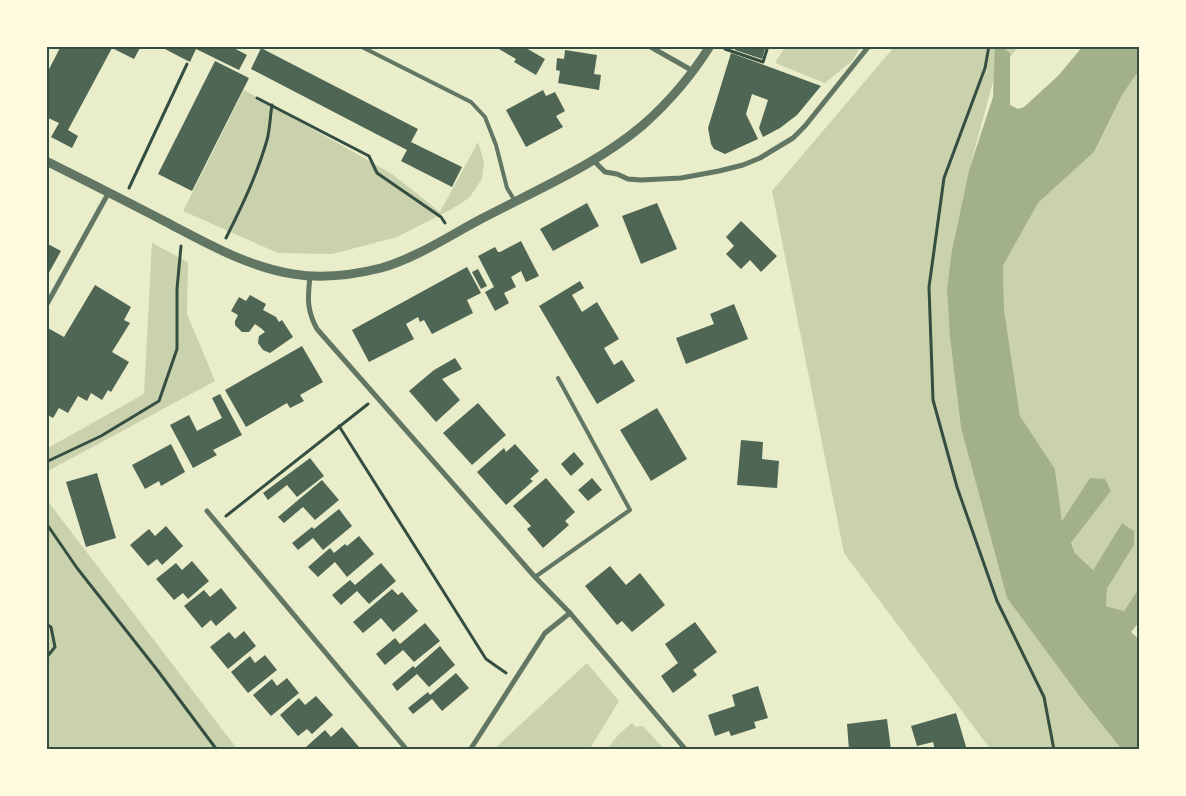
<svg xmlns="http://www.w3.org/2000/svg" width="1186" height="796" viewBox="0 0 1186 796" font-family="'PT Sans',sans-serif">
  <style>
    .green { fill: #cad2ad }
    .water { fill: #a3b18a }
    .building { fill: #4f6655 }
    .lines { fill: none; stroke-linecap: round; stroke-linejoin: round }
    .path { stroke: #344e41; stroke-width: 3 }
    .service { stroke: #617663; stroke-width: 4 }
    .minor { stroke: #617663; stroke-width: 5 }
    .tertiary { stroke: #617663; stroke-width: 9 }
    .neatline { fill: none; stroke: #344e41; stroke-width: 2 }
  </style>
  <rect width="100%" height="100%" fill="#e9edc9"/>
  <g class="green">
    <path d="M786,46H861L852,61L825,83L775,63Z"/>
    <path d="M895,46H1019L994,78L969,170L952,250L950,338L961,428L1007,598L1080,697L1122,750H991L844,553L772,191Z"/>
    <path d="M1140,69V587L1124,611L1106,606L1107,589L1134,545V531L1122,523L1093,570L1075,553L1071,543L1111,491L1062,522L1055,469L1020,416L1004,309L1003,266L1038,203L1094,152L1122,95Z"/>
    <path d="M244,90L392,174L440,212L478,142L484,162L482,179L469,198L450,210L397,237L332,254L278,253L183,211Z"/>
    <path d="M152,243L188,262L187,314L215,381L46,472V449L144,394Z"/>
    <path d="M46,499L238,750H46Z"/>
    <path d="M587,663L619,701L589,750H493Z"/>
    <path d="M632,723L636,727L643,726L665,750H606L619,734Z"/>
  </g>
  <path class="water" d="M995,46H1001L1010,53V105L1018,109L1024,107L1059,75L1083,46H1140V69L1122,95L1094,152L1038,203L1003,266L1004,309L1020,416L1055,469L1062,521L1090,478L1105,479L1111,491L1071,543L1075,553L1093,570L1122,523L1134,531V545L1107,589L1106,606L1124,611L1140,587V621L1131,632L1140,640V750H1122L1080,697L1007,598L961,428L950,338L947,289L952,250L969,170L993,97Z"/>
  <g class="building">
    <path d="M61,46H141L134,59L112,48L68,130L78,136L72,148L51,137L59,123L46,117V75Z"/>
    <path d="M159,46H230L247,55L239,70L196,49L190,62Z"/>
    <path d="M494,46H527L526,48L545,59L536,75L514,62L516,59Z"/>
    <path d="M736,46H766L762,59L735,50Z"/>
    <path d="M261,48L418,129L411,142L462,167L452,187L401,161L407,150L251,69Z"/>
    <path d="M565,50L597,55L594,74L601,75L599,90L558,83L560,71L556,70L557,58L564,59Z"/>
    <path d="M731,53L821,86L797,115L780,128L763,137L759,128L768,100L752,94L746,114L758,139L725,154L714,149L711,144L708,128Z"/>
    <path d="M215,61L249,78L192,191L158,174Z"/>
    <path d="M543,90L546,96L555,92L565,111L556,116L563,127L526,147L506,110Z"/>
    <path d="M587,203L599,226L553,251L540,229Z"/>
    <path d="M657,203L677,249L641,264L622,216Z"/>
    <path d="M741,221L777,256L761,272L750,260L741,269L726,254L734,246L726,237Z"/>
    <path d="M521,241L539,276L526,282L521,271L511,277L516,287L504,293L509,303L495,311L485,292L494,287L478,256L495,247L498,252H500Z"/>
    <path d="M46,243L61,251L46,278Z"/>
    <path d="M467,267L481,293L467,300L473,313L432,334L424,320L420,322L418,317L406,324L414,339L369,362L352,330Z"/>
    <path d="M478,269L487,286L481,289L472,272Z"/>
    <path d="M580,281L584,288L572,295L582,312L597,302L619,339L604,348L614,365L622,360L635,381L597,404L539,306Z"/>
    <path d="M95,285L131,307L124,320L130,323L112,352L129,362L111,392L108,390L102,400L91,393L87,401L78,396L68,413L59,408L53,418L46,414V327L64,337Z"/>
    <path d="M250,295L266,304L263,310L276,317L279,322L282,320L293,337L270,353L263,350L258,343L259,336L265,332L262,329L255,324L249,332H242L235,325V321L238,315L231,311L239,297L246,301Z"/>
    <path d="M734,304L748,339L686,364L676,338L714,324L710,314Z"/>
    <path d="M302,346L323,382L300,395L304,401L290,408L287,403L246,427L225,390Z"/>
    <path d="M455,358L462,369L442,379L460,400L436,422L409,391L434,370Z"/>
    <path d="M220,394L242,435L213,450L217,455L193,468L170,425L189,415L197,431L222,418L212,398Z"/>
    <path d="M478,403L506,435L472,465L443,433Z"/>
    <path d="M657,408L687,459L651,481L620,430Z"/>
    <path d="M741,440L763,442L762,459L779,461L777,488L737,485Z"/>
    <path d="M171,444L185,472L161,486L159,481L145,489L132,465Z"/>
    <path d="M515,444L539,471L530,479L533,481L506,505L477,472L504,448L506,452Z"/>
    <path d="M574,452L584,464L571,476L561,464Z"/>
    <path d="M310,458L324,476L297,497L287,485L268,500L263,493Z"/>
    <path d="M97,473L116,538L86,547L66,482Z"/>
    <path d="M546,478L575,512L565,521L569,525L543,548L527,529L531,526L513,506Z"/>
    <path d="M592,478L602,490L588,501L578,490Z"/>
    <path d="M322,480L339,500L315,520L303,507L284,523L278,517Z"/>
    <path d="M339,509L352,526L323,550L313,538L298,550L292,543L312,527L314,529Z"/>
    <path d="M166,526L183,546L162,565L157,559L148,566L130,545L149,529L155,536Z"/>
    <path d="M359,536L374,554L347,577L335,562L318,577L308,567L330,548L334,553L345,544L347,546Z"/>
    <path d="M192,561L209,581L188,599L183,593L174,600L156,579L176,563L182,570Z"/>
    <path d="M381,563L396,581L369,604L357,591L341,605L332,595L350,580L355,585Z"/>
    <path d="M610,566L626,585L640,573L665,605L632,632L622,621L617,625L585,586Z"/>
    <path d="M221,588L237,608L216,626L211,620L202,628L184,606L204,590L210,597Z"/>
    <path d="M392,589L398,595L402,592L418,611L393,632L381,618L363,633L353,622Z"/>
    <path d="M695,622L717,652L693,670L697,675L673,693L661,676L678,663L665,644Z"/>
    <path d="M425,623L440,641L414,662L403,650L385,665L376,654L395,638L400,644Z"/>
    <path d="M244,631L256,646L228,669L210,647L229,632L235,639Z"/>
    <path d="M440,646L455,665L429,687L417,674L397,691L392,684L413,666L415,668Z"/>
    <path d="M265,655L277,670L248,693L231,672L250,656L255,663Z"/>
    <path d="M456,673L469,688L442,711L432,699L413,714L408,708L428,692L430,695Z"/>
    <path d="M287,678L299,693L271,716L253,695L272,679L277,686Z"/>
    <path d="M758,686L768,718L754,722L756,728L731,736L729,731L715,736L708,715L735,706L732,695Z"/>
    <path d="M316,696L333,715L312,734L307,729L298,736L280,715L299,698L305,705Z"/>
    <path d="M956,713L967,750H941L940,748L935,750L933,742L917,746L911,726Z"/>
    <path d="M887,719L891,750H849L847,724Z"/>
    <path d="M342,727L359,747L355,750H309L306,747L325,730L331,737Z"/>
  </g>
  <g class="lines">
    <g class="path">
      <path d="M989,46L985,68L944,178L929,287L933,400L957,487L997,601L1044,697L1054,750"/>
      <path d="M725,49L763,62L768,46"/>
      <path d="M257,98L369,156L377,173L441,217L445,223"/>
      <path d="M129,188L187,64"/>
      <path d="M226,238C242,206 257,175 267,140C270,129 270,117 272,105"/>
      <path d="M339,426L486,659L506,673"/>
      <path d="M46,462L101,436L159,401L177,349V289L181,246"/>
      <path d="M226,516L368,404"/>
      <path d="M46,523L77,568L158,671L217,750"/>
      <path d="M46,624L51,627L55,647L46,658"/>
    </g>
    <g class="service">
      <path d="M360,46L471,102L485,117L496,145L507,188L515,201"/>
      <path d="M535,577L630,510L558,378"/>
    </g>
    <g class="minor">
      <path d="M649,46L693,71"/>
      <path d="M593,160L605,172L617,174L628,179L641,180L681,178L719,171L743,165L760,158L793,138L805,126L869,46"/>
      <path d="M310,276C308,297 306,309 317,329L535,577L570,613L686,750"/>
      <path d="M47,304L109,192"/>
      <path d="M207,511L407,750"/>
      <path d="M470,750L545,633L570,613"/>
    </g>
    <path class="tertiary" d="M46,161C86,181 126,201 166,222C206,243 248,267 293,274C322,279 353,275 381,268C416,258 449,236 481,219C536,190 596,165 643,125C669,102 692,75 710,46"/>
  </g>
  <rect width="1186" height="796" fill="none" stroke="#fefae0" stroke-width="95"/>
  <rect x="48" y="48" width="1090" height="700" class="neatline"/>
</svg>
